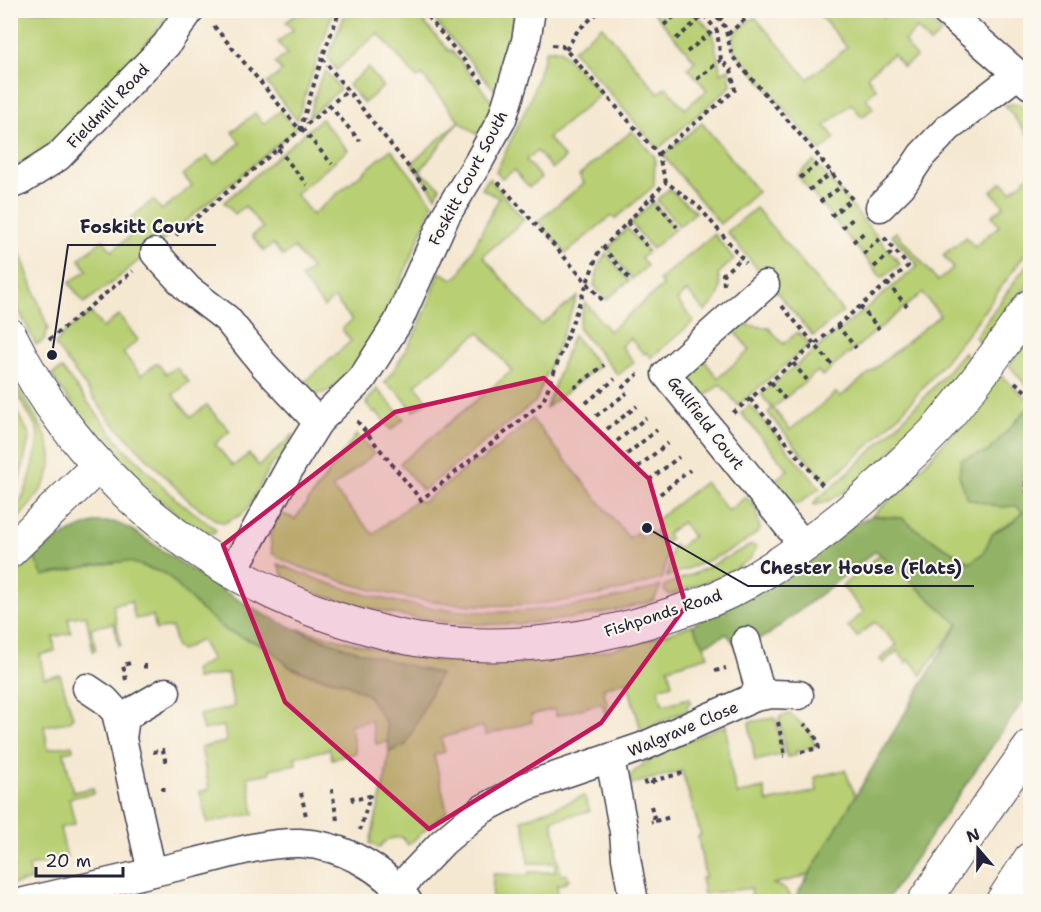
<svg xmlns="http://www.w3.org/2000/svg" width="1041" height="912" viewBox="0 0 1041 912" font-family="'Shantell Sans',sans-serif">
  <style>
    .green { fill: #b8cf73; stroke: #6d7857; stroke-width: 1.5; fill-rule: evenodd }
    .forest { fill: #92b265; stroke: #5a6a50; stroke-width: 1.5 }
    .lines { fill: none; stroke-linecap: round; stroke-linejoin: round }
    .street-casing { stroke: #424052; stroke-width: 31 }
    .secondary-casing { stroke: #424052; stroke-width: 35 }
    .highway-casing { stroke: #424052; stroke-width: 35 }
    .path { stroke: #424052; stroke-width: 4; stroke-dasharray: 4.5 4.5; stroke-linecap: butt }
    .street { stroke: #fff; stroke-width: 28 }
    .secondary { stroke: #fff; stroke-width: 33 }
    .highway { stroke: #fff; stroke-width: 33 }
    .marked { fill: #c2185b; fill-opacity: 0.2; stroke: #c2185b; stroke-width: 4.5; stroke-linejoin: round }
    .labels { text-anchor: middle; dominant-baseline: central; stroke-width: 4.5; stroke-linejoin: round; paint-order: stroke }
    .street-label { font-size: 16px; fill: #22223b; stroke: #fbf7ec }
    .leader { fill: none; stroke: #22223b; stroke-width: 2 }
    .callout-dot { fill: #22223b; stroke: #fbf7ec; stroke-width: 2 }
    .callout-label { font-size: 18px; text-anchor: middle; font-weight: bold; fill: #22223b; stroke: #fbf7ec; stroke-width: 4.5; stroke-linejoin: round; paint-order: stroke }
  </style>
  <rect width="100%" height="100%" fill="#fbf7ec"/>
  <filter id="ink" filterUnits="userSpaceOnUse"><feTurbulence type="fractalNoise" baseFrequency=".0167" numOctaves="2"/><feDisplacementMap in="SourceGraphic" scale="12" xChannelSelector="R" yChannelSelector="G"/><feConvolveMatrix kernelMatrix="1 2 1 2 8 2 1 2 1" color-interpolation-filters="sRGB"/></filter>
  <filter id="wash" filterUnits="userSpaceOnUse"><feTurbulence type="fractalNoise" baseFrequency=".008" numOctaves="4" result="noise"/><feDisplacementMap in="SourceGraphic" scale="24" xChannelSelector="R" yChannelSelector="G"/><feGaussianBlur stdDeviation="1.35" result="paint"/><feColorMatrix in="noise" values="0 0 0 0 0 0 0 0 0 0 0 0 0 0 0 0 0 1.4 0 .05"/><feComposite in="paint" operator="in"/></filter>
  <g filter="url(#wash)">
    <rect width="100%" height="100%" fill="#f5e8d1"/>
    <g class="green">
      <path d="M10,11H171C144,50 55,156 11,167Z"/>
      <path d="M297,11H333L297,120L267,83L282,71L275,63L287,54L278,42L293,30L286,22L298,13Z"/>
      <path d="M346,11H414L449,51L451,50L494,104L479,136L459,121L420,171L440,187L436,196L412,163L459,121L422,75L417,78L378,33L336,70L328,57Z"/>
      <path d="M427,11H515L513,36L498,94Z"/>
      <path d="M652,11H693L712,32L721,73L729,69L731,86L658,149L573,50L602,26L658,93L666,87L685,109L707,90L688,68L695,61Z"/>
      <path d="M816,11H878L884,17L892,11H920L942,33L930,43L917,29L904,41L916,57L903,67L893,54L867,76L876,89L866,98L873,108L862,117L851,104L825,126L835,138L821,151L734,50C730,30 740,28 755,17L808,79L847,47Z"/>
      <path d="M546,50H560L601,94L548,138L565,158L552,169L537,151L526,160L541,178L529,187L514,170L502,178L496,172L531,98Z"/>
      <path d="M368,68L383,87L364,103L348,85Z"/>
      <path d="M326,71L340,89L308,118L320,80Z"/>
      <path d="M1011,104H1019L1030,113V138L1005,105Z"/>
      <path d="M280,111L296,129L114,281L84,303L69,283L87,270L79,259L103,240L112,251L138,230L130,219L153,200L162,210L192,186L183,175L207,156L214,164L240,143L232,132L255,113L263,124Z"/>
      <path d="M321,119L348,150L296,194L312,215L391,149L433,204C419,234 350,434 299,387L351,341L342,329L352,320L334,298L324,307L301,278L311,269L294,248L283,256L273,244L264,251L252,236L263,228L245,206L235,214L224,202Z"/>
      <path d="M702,123L758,192L720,224L663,155Z"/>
      <path d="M632,131L655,157L654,186L615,219L611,216L566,253L538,221L584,183L579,175Z"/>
      <path d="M814,161L900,264L882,278L797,175Z"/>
      <path d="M1030,175V247L969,332L904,410L866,448L826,483L768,413L772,408L761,394L918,266L892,235L896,232L938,281L953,268L943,255L966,237L974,247L999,226L992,216L1004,206L991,191L1002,182L1011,191ZM922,293L940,315L840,397L836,393L790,430L773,408L818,371L822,376Z"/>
      <path d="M489,178L524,220L483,256L541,325L577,297L536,401L423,491L400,463L512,371L479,332L415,385L428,401L414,411L398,392L385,383C409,349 428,312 439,272L453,279L460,274L499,198L482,189Z"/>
      <path d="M669,189L696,212L679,226L657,200Z"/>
      <path d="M653,202L675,229L652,249L631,223Z"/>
      <path d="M756,208L843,312L813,336L727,232Z"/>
      <path d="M10,226L48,328L44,340L36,345L11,294Z"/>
      <path d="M627,228L648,252L641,258L647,266L632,279L608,249Z"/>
      <path d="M714,234L734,259L718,274C723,292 719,299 705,311L687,291L677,300L694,321L651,358L647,352L644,354L630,338L621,346L634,362L618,375L578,328L585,302L609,331L663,286L659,280Z"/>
      <path d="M606,253L629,281L606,300L594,285L600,263Z"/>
      <path d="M1030,260V282L982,345L975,337Z"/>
      <path d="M91,313L103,328L119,315L138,340L123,353L141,375L157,363L166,374L176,367L189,382L173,395L191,417L207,405C214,415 223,422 230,431L215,444L233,466L249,454L259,466L294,434L282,461L272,463L248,508L241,515L224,523L216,520L189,501L110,420L55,345L66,331Z"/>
      <path d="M747,325L769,328L783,344L798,332L810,344L738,405L720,384L700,400C691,383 688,374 702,358L718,378L750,350L733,330Z"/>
      <path d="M573,335L599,366L546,408Z"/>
      <path d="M1030,335V390L1009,365Z"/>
      <path d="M964,352L971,361C941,398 860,499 814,505V502C871,455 916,409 964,352Z"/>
      <path d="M62,369L122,446L177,500L216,529L215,533C195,533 182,519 168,507C121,469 85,424 51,375Z"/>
      <path d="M1000,375L1030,401V408L1027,409L988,452L1000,507L1016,506L1023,511L1014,521L993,533L983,553L970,563L917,530L902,518L872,516C920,473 960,426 1000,375Z"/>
      <path d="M14,382C56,450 72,463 11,526V515C29,494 35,463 38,436L37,428L11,384Z"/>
      <path d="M377,389L404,419L391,430L377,412L374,413L366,403Z"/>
      <path d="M10,401L30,435L23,466L11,503Z"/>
      <path d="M750,405L820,488L798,504C786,499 779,494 770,484L788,470L741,413Z"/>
      <path d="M532,419L629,538L637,532L641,538L650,531L667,551L663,578C553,614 435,615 327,576C309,570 287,564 272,553L270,534L280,513L295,519L357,434L374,454L332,488L373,534L416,500L423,502L475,461L480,462Z"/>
      <path d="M705,482L728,511L746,497L756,508L760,530C734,553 698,564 667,577L672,547L674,545L678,549L693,536L682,522L667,534L670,539L666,542L655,531L660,526L656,520Z"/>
      <path d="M898,540L964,616L921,675L910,660L907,663L897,651L883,663L880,659L897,645L875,622L857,637L848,626L864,612L842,586Z"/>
      <path d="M751,545L757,546L750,559L727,574L670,595L664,591L665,585L696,573Z"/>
      <path d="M34,557L43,576L89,566L127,561L166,574L199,608L227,631L267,647L291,668L315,676L343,682L368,695L387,724L388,741L376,744L371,721L350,725L356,753L332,759L330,749L295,757L296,764L270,769V773L248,777L254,814L207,823L200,792L209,789L201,747L226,742L224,726L203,730L199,715L234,707L227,673L196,679L194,670L212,660L201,640L180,651L179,648H176L172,627L156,630L153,616L135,619L131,601L113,605L121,645L119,646L114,623L91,628L96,650L93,651L86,615L68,618L71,633L53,637L55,651L40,655L44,678L60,675L73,717L68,722L44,726L48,749L72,745L73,750L64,752L73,792L93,788L94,793L69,798L75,824L60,828L67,858L29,866L31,880L11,885V580Z"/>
      <path d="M278,564C411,620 522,627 661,586L653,601C545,630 454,634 346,602C328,597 306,593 290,583C284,580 281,570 278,564Z"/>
      <path d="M692,625L701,637L708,656L668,668L672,684L658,688L663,705L690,698L691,703L687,704L688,710L641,730L627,681L603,688L609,712L605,714L602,703L556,716L554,709L531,715L532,722L486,735L483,726L441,738L445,752L434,755L447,811L408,845L402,837C391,838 386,838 379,848L370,843L385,779L389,752L406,745L352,650L290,627C330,636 370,649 410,656C504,674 602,658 692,625Z"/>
      <path d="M791,714L809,731L816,746L796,751L797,755L787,757L779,719L781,716Z"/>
      <path d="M774,718L776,720L783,754L755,761L749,722Z"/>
      <path d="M726,725L731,770L737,794L764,788L767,802L817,791L815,777L845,770L865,820L845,858L799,878L773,884L785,889L793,901H753L751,888L704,894L701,878L705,877L698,836L701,835L682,771L631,784L627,783C632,760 704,734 726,725Z"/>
      <path d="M584,796L590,811L552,820L558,847L556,851L561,875L567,874L569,880H566V883L557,885L558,895L569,894L570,901H492L493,874L528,875L529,872H555V863H528L526,834L522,820Z"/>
    </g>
    <g class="forest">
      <path d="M1030,408V457L1022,471L1023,492L1030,499V691L886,901H793L958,624L876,551L768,635L737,647L727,634L704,645L692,625L785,575L851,526L872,516L902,518L917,530L970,563L983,553L993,533L1014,521L1023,511L1016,506L1000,507L968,499L959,476L961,459L988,452L1027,409Z"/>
      <path d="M97,522H114L130,529C183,563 233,602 291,627C338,648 389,660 440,674L406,745L389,752L386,724L368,695L343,682L315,676L291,668L267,647L227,631L199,608L166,574L127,561L89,566L43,576L34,557C54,540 72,529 97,522Z"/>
    </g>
  </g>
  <g filter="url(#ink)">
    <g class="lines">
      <defs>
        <g id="street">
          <path d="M944,10L1030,85"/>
          <path d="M10,185L22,180L58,157L166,45L190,10"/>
          <path d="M880,207L902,185L922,155L948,128L1018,74"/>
          <path d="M155,253L188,289L227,319L264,365L318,422"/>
          <path d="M765,285L666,374L805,547"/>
          <path d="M232,573L293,462L318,422L362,379L398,322L446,215L479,161L502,119L526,41L531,10"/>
          <path d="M746,641L758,684L755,697"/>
          <path d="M87,688L105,700L116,712L152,872"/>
          <path d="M122,738L125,718L135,710L166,692"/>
          <path d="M610,759L624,832L626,858L634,902"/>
          <path d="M399,888L443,842L481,810L527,786L642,747L755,697L772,694L799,695"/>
          <path d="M24,902C80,889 136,876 192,863C227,855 264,842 300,843C341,845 385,868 408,902"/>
        </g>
        <g id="secondary">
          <path d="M10,335C75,469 193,569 332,617C360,626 389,635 418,640C489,650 564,644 633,626C664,617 700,606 729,592C794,559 850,514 902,463C914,452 927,440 938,428C971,389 1001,348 1030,306"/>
          <path d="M10,551L98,466"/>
        </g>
        <g id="highway">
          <path d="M924,902L986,809L1030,747"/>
          <path d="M1002,902L1030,859"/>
        </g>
      </defs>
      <use href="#street" class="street-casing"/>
      <use href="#secondary" class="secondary-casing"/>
      <use href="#highway" class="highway-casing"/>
      <g class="path">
        <path d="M422,10L483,83"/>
        <path d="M711,10L725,27L732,56L816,153L852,199"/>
        <path d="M652,11L653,10"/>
        <path d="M719,20L730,10"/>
        <path d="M664,25L682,10"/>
        <path d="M214,26L300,130L347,91"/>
        <path d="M728,34L756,10"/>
        <path d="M676,39L704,15"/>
        <path d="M552,45L562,46L566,50L658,154L666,182L699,207L746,263"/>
        <path d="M566,50L578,30L601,10"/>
        <path d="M687,52L715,29"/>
        <path d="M322,58L427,190"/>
        <path d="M697,79L721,60"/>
        <path d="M329,105L360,141"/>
        <path d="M302,129L332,164"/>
        <path d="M278,149L307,185"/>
        <path d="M658,154L735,90L731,70L721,60L717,31L700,10"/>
        <path d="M800,178L822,160"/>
        <path d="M498,182L604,302"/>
        <path d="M809,190L832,173"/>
        <path d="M652,197L677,227"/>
        <path d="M820,202L842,186"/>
        <path d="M831,216L852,199"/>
        <path d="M627,222L650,250"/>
        <path d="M842,228L855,217"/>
        <path d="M176,235L300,130L322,58L340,10"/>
        <path d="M853,242L866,231"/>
        <path d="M603,247L630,280"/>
        <path d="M863,254L883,236"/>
        <path d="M874,267L895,250"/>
        <path d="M887,283L907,306"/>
        <path d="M724,285L723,274L742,258"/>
        <path d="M782,306L834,367"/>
        <path d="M860,306L879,329"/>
        <path d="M837,325L856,348"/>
        <path d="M49,340L133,271"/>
        <path d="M793,363L807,380"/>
        <path d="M771,382L785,399"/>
        <path d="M1015,382L1030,395"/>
        <path d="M574,388L604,365"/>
        <path d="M622,388L638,374"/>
        <path d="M750,399L825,488"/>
        <path d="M586,403L615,379"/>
        <path d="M733,413L908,266L882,235"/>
        <path d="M596,416L627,393"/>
        <path d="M357,421L421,500L543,402L598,253L666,182"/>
        <path d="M607,429L637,406"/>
        <path d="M617,441L646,418"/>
        <path d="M627,454L657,430"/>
        <path d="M1030,464L1026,472V490L1030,494"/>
        <path d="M638,467L668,443"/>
        <path d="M649,480L679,457"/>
        <path d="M660,494L690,470"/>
        <path d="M145,664V672"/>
        <path d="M715,671L726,668"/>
        <path d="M126,680L123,665L134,662"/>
        <path d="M778,722L785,756H783"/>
        <path d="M153,752L163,750L165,760H168"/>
        <path d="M801,752L819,748L815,735L804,724"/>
        <path d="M652,781L683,773"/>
        <path d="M643,783L652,781V784"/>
        <path d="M161,789H170"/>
        <path d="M334,791H332L337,820"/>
        <path d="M301,793L306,816"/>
        <path d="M352,796L353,800L370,796L360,830"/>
        <path d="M651,806L655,821L651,822"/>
        <path d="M655,821L671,817"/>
        <path d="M704,902L703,898H705"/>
      </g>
      <use href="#street" class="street"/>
      <use href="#secondary" class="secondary"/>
      <use href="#highway" class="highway"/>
    </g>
  </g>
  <path class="marked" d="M544,378L649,479L686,606L601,723L429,829L285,702L223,545L395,412Z"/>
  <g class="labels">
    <g class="street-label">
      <text transform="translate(108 106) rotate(-46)">Fieldmill Road</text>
      <text transform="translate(468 178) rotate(-62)">Foskitt Court South</text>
      <text transform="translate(706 423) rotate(52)">Gallfield Court</text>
      <text transform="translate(663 613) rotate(-18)">Fishponds Road</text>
      <text transform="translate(683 729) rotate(-23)">Walgrave Close</text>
    </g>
  </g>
  <path class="leader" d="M52 355L68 245H216M647 528L748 586H974"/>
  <g class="callout-dot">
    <circle cx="52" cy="355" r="6"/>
    <circle cx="647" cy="528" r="6"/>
  </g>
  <g class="callout-label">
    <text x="142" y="233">Foskitt Court</text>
    <text x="861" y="574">Chester House (Flats)</text>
  </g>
  <rect width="1041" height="912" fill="none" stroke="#fbf7ec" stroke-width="36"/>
  <g transform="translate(978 849) rotate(340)" stroke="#fbf7ec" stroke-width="4.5" paint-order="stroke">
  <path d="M0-4.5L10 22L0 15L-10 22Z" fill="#22223b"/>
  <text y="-9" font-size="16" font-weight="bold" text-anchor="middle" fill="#22223b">N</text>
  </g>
  <path d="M36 867v9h87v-9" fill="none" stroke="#22223b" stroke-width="3"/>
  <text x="45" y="867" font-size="18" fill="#22223b" stroke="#fbf7ec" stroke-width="4.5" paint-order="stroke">20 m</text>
</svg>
